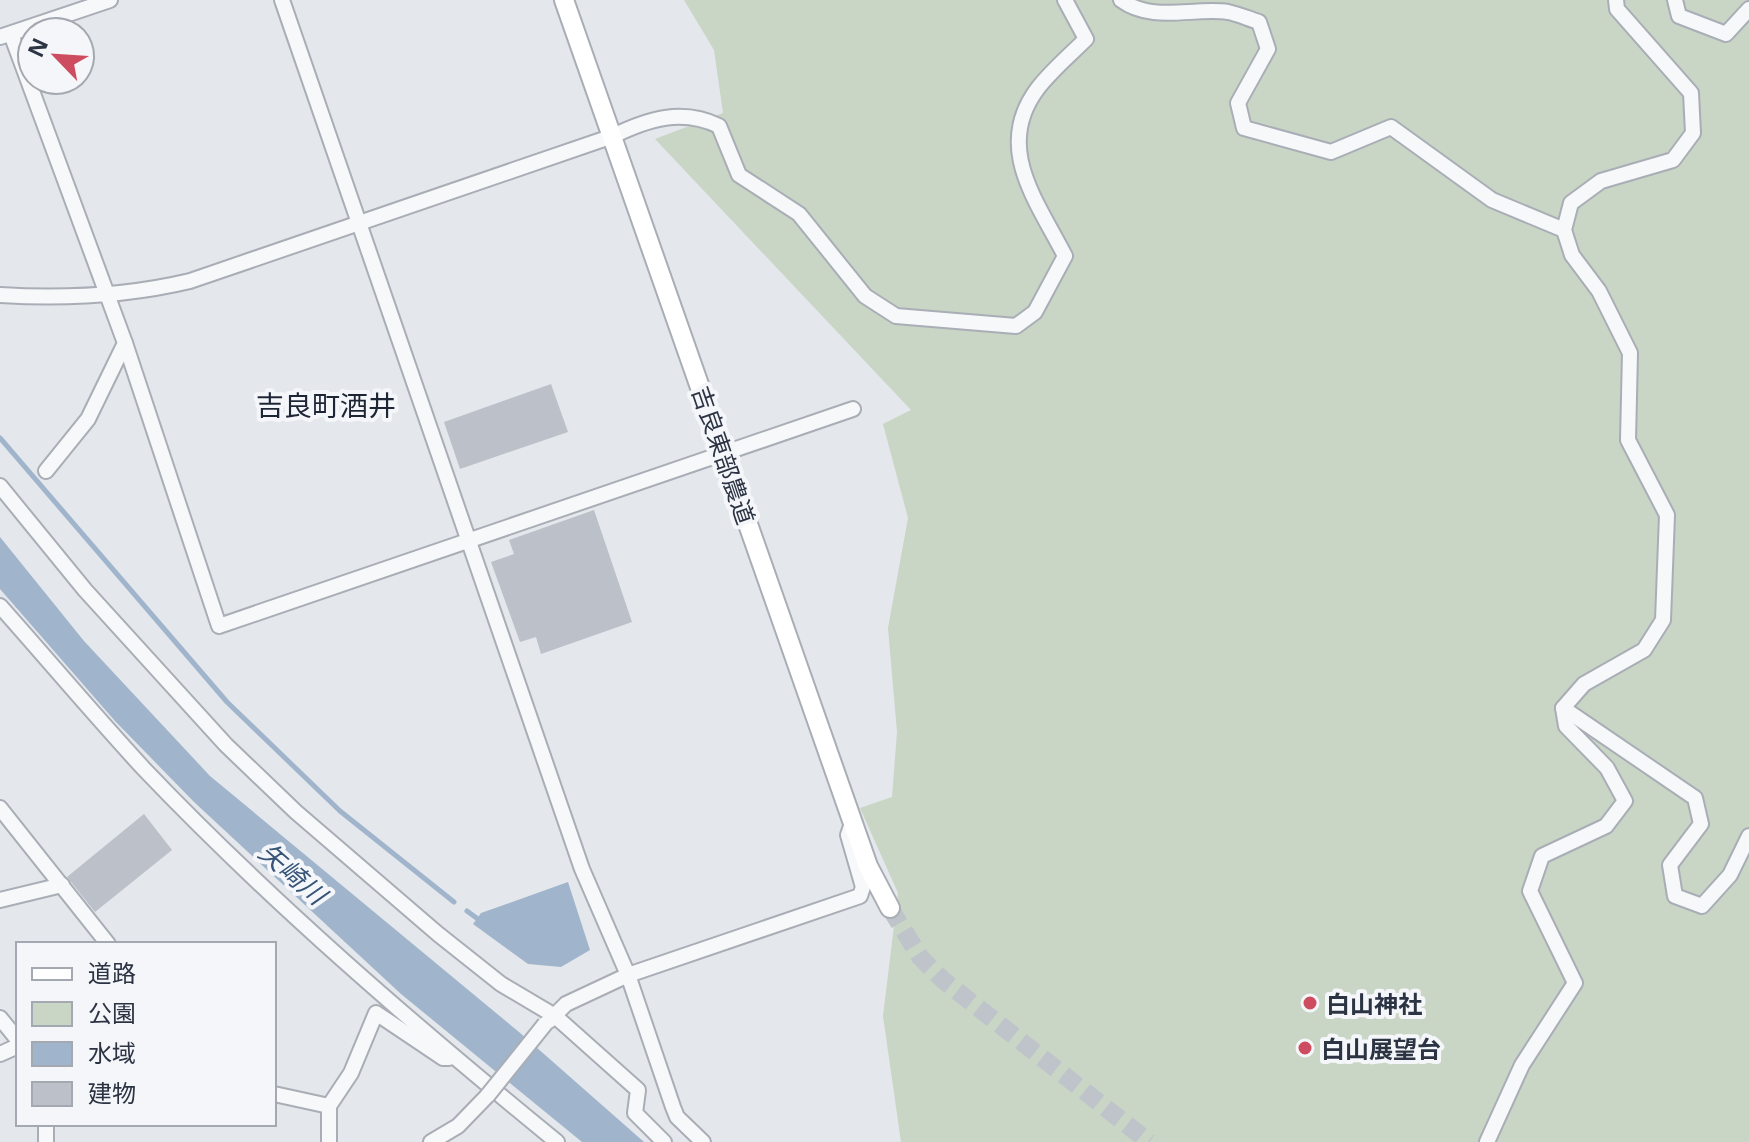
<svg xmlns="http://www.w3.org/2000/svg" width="1749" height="1142" viewBox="0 0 1749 1142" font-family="'Open Sans','Noto Sans JP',sans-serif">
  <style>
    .green { fill: #c9d5c5 }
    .water { fill: #a0b5cb }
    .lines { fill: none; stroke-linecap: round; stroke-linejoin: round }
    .stream { stroke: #a0b5cb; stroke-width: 5 }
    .building { fill: #bbc0c9 }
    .secondary-tunnel { stroke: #bfc3ca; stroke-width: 18; stroke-dasharray: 18 9; stroke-linecap: butt }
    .street-casing { stroke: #a9aeb6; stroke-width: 18 }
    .secondary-casing { stroke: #a9aeb6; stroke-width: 22 }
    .street { stroke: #f7f8fa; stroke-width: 14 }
    .secondary { stroke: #fff; stroke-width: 18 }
    .street-bridge-casing { stroke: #a9aeb6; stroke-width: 18; stroke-linecap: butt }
    .street-bridge { stroke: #f7f8fa; stroke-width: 14 }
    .poi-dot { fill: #cd4c60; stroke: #f4f6f9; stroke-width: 3 }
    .labels { text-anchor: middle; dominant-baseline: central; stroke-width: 8; stroke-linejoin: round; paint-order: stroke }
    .street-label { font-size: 24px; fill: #2c3444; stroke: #f4f6f9 }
    .poi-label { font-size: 24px; font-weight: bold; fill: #2c3444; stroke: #f4f6f9; text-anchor: start }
    .water-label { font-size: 26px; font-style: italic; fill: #365378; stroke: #f4f6f9 }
    .quarter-label { font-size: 28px; fill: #1e2535; stroke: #f4f6f9 }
  </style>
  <rect width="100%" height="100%" fill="#e4e7ec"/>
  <path class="green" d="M684,0H1749V1142H901L883,1016L898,893L860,808L892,797L897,732L888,628L908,518L883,424L911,410L655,139L723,113L714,50Z"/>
  <g class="water">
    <path d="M0,537L84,641L210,776L519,1032L644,1142H582L401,994L194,802L115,721L0,589Z"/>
    <path d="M568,882L590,950L561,967L528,964L473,924L481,913Z"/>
  </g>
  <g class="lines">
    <g class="stream">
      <path d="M0,438L227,702L340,811L454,902"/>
      <path d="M467,911L482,922"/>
    </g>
  </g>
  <g class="building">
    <path d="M551,384L568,432L460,469L444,422Z"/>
    <path d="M594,510L632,622L541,654L536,637L520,642L491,562L514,554L509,540Z"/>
    <path d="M144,814L172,850L95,912L67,877Z"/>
  </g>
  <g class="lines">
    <path class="secondary-tunnel" d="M890,908L920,957L943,980L1149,1142"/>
    <defs>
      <g id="street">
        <path d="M282,0L582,869L628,975L673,1107L677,1117L703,1142"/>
        <path d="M1121,0C1152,23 1193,7 1228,12C1238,14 1249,19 1259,22L1268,49L1238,103L1244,128L1331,152L1391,127L1492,200L1564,230"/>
        <path d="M1616,0L1617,9L1691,93L1693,133L1673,160L1601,181L1571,203L1564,230L1572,255L1599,291L1630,353L1628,440L1667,515L1663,620L1644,650L1584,684L1563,708L1695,798L1701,824L1670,865L1675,896L1702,906L1730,875L1749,836"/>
        <path d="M1675,0L1679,16L1726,34L1749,9"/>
        <path d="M11,34L125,343L88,419L46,471"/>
        <path d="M0,37L110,0"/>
        <path d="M0,295C65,299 127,296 190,281L613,136C648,119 682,108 719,126L739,175L799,214L865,296L896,316L1016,326L1035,312L1065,256C1037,201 993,147 1038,88C1052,70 1070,55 1086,39L1065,0"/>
        <path d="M125,343L219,626L853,409"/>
        <path d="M0,486L85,590L226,745L296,812L438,934L501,984L555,1016L638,1090L635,1113L664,1142"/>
        <path d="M0,606C48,660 95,716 144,769C272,903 414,1025 557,1142"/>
        <path d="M0,808L108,944"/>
        <path d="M0,900L62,885"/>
        <path d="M0,1018L18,1040"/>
        <path d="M549,1021L566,1004L628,975L860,896L863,887L848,835L850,829"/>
        <path d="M0,1054L18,1046"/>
        <path d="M274,1094L329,1106"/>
        <path d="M46,1142V1124"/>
        <path d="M329,1142V1106L351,1073L376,1013L443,1058H449"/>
        <path d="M431,1142L458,1126L488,1095"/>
        <path d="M1487,1142L1522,1065L1575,983L1530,891L1542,856L1606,826L1625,801L1607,768L1566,726L1563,708"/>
      </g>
      <path id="secondary" d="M564,0L868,866L890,908"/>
    </defs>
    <use href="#street" class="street-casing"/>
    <use href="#secondary" class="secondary-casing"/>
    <use href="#street" class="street"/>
    <use href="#secondary" class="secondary"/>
    <defs>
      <path id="street-bridge" d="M488,1095L545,1024"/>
    </defs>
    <use href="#street-bridge" class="street-bridge-casing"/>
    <use href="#street-bridge" class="street-bridge"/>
  </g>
  <g class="poi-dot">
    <circle cx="1310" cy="1003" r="8"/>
    <circle cx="1305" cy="1048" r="8"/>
  </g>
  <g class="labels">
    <g class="street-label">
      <text transform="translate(724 455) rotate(71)">吉良東部農道</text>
    </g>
    <g class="poi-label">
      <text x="1326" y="1003">白山神社</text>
      <text x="1321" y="1048">白山展望台</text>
    </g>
    <g class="water-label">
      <text transform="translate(293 873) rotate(41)">矢崎川</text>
    </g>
    <g class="quarter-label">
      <text x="326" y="405">吉良町酒井</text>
    </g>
  </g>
  <rect x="16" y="942" width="260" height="184" fill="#f4f6f9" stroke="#a4a8b1" stroke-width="2"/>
  <rect x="32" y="968" width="40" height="12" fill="#ffffff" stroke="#a4a8b1" stroke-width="2"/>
  <text x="88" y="982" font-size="24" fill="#2c3444">道路</text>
  <rect x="32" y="1002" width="40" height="24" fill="#c9d5c5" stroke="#a4a8b1" stroke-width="2"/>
  <text x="88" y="1022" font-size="24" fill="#2c3444">公園</text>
  <rect x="32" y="1042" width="40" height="24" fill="#a0b5cb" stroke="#a4a8b1" stroke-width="2"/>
  <text x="88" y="1062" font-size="24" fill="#2c3444">水域</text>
  <rect x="32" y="1082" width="40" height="24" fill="#bbc0c9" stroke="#a4a8b1" stroke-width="2"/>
  <text x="88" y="1102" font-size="24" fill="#2c3444">建物</text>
  <g transform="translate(56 56) rotate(295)"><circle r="38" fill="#f4f6f9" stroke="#a4a8b1" stroke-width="2"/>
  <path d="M0-6L14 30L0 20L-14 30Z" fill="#cd4c60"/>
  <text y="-12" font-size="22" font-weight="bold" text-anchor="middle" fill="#2c3444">N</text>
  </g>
</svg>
